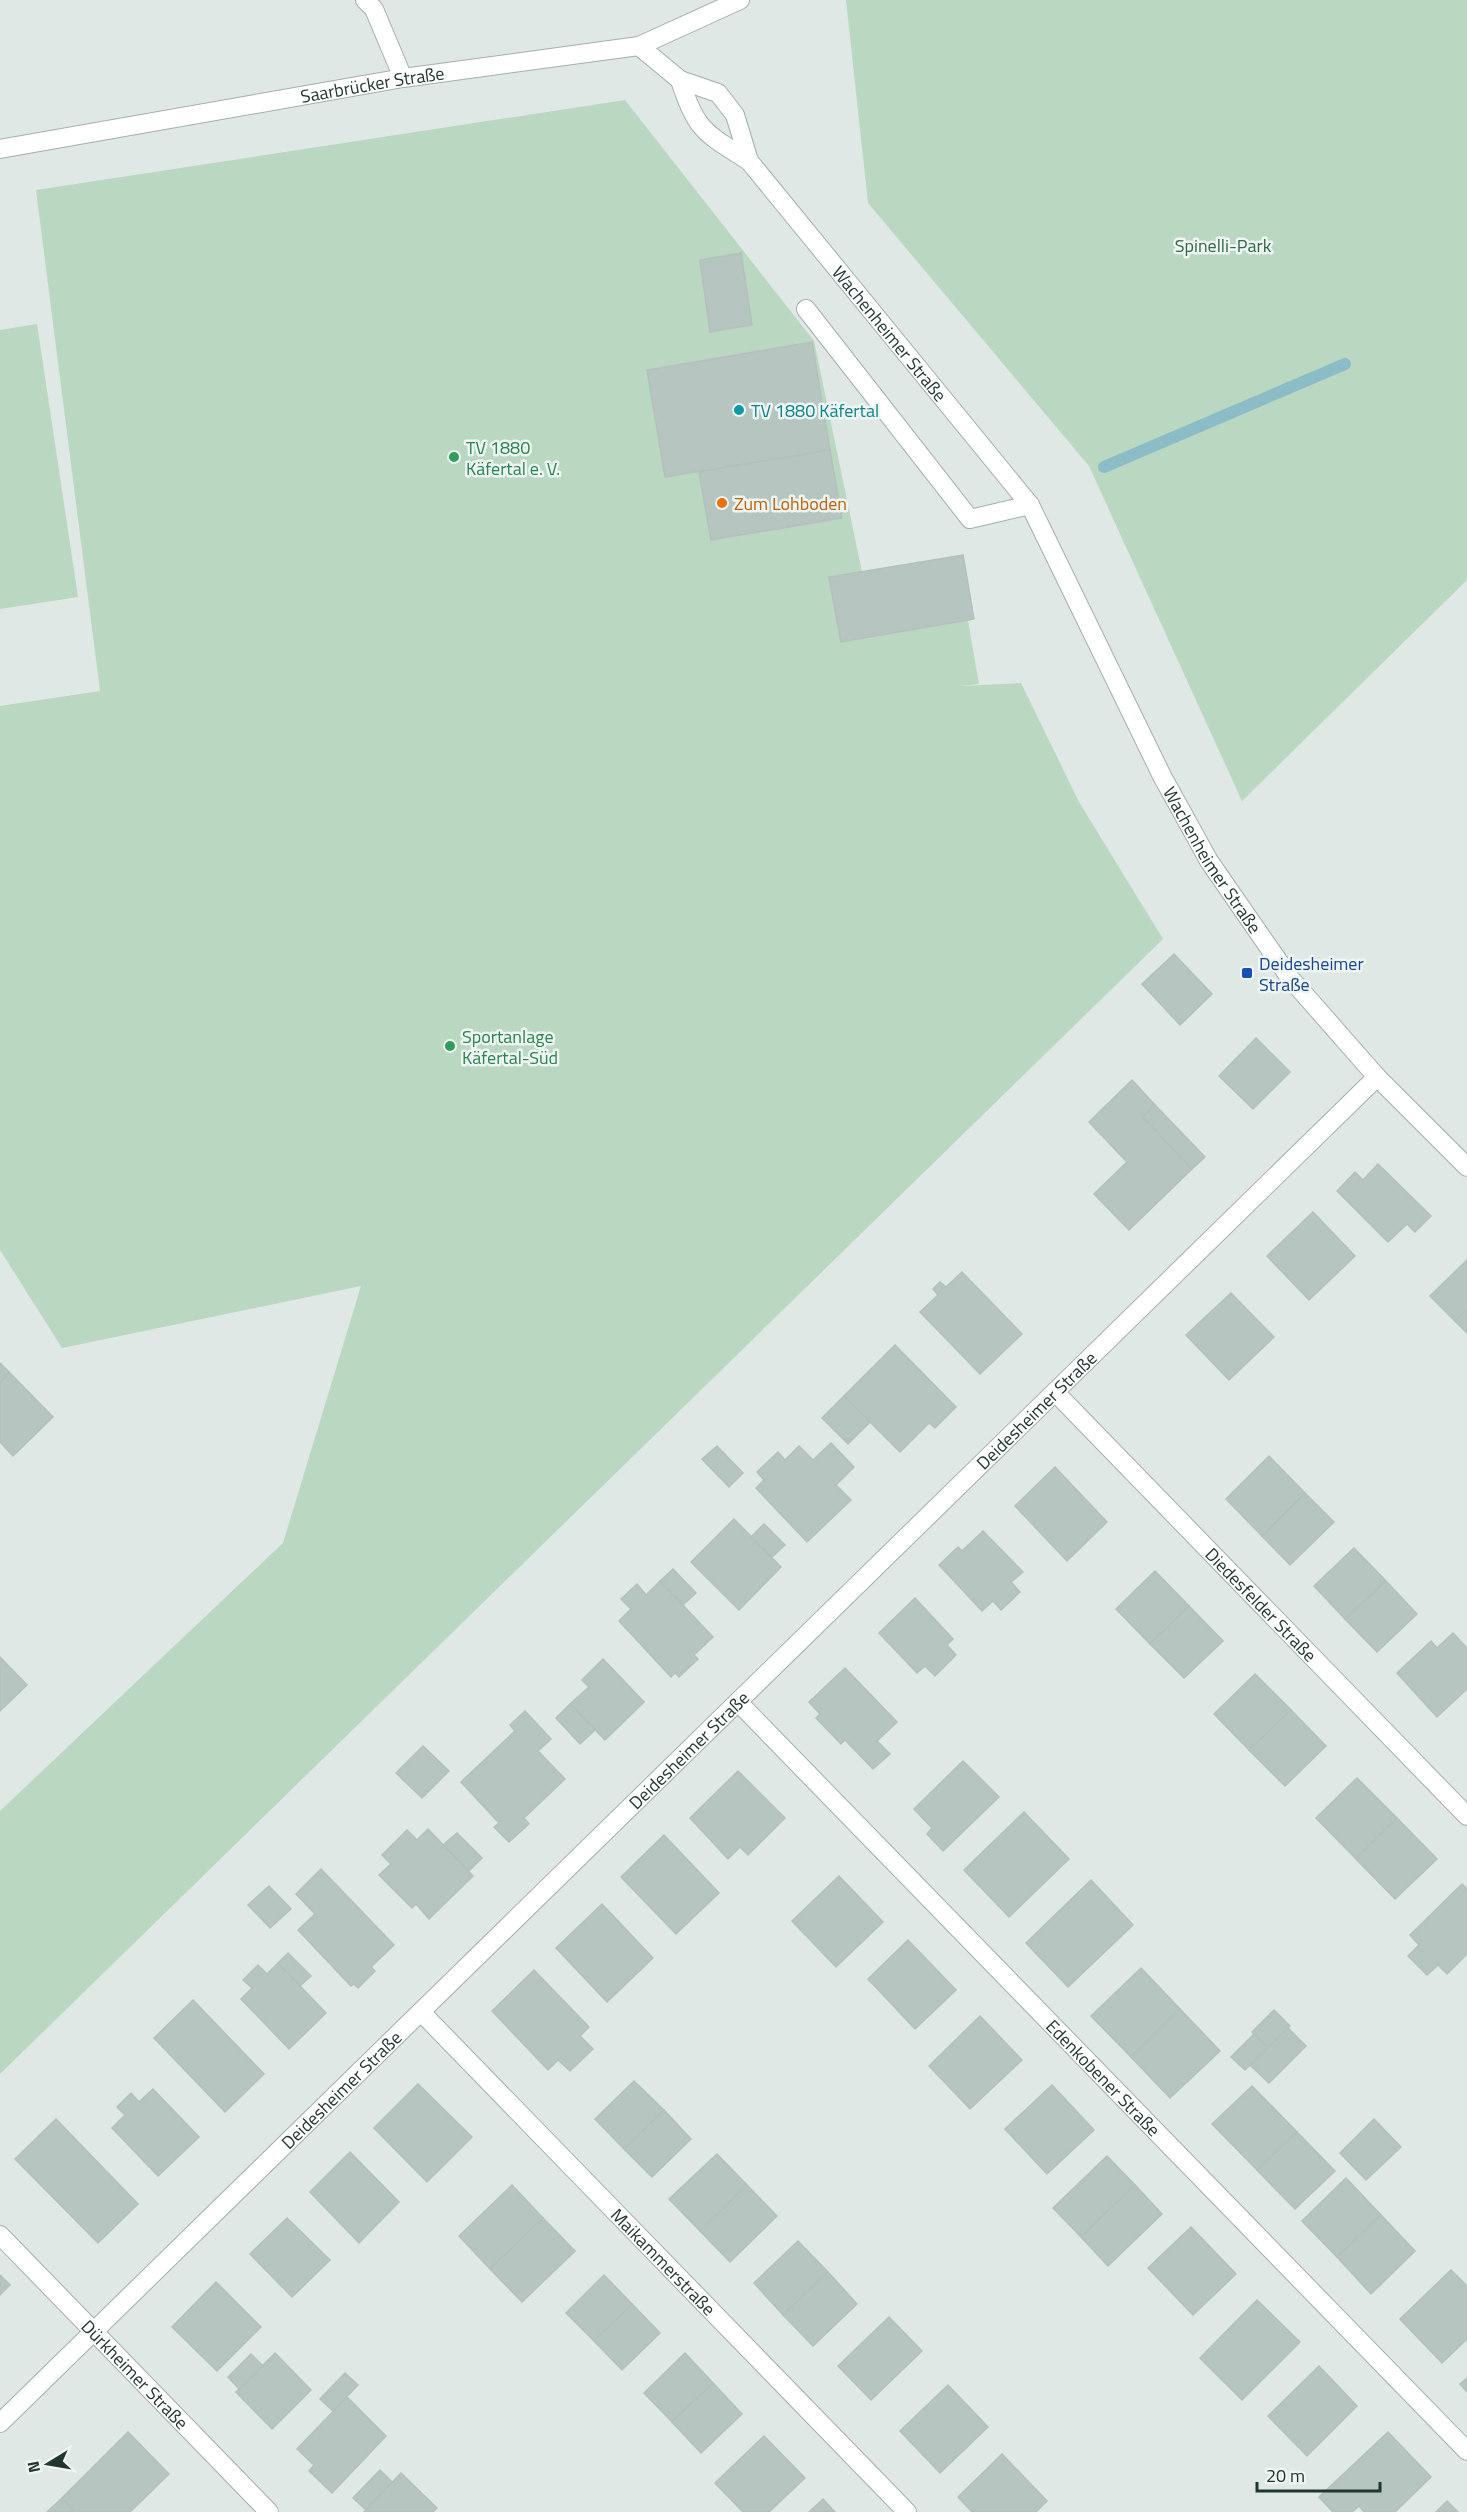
<svg xmlns="http://www.w3.org/2000/svg" width="1467" height="2512" viewBox="0 0 1467 2512" font-family="'Titillium Web',sans-serif">
  <style>
    .green { fill: #bad7c2 }
    .lines { fill: none; stroke-linecap: round; stroke-linejoin: round }
    .stream { stroke: #8cbdc7; stroke-width: 12 }
    .building { fill: #b7c5c0; stroke: #b2c1bb; stroke-width: 1.5 }
    .minor-casing { stroke: #a3afab; stroke-width: 20 }
    .minor { stroke: #fff; stroke-width: 18 }
    .culture-dot { fill: #0f9aa8; stroke: #eef5f2; stroke-width: 2 }
    .leisure-dot { fill: #2e9e5b; stroke: #eef5f2; stroke-width: 2 }
    .food-dot { fill: #e8710a; stroke: #eef5f2; stroke-width: 2 }
    .transit-dot { fill: #1a4fb4; stroke: #eef5f2; stroke-width: 2 }
    .labels { text-anchor: middle; dominant-baseline: central; stroke-width: 5; stroke-linejoin: round; paint-order: stroke }
    .street-label { font-size: 18px; fill: #223631; stroke: #eef5f2 }
    .park-label { font-size: 18px; fill: #316748; stroke: #eef5f2 }
    .culture-label { font-size: 18px; fill: #0d838f; stroke: #eef5f2; text-anchor: start }
    .leisure-label { font-size: 18px; fill: #27864d; stroke: #eef5f2; text-anchor: start }
    .food-label { font-size: 18px; fill: #c56008; stroke: #eef5f2; text-anchor: start }
    .transit-label { font-size: 18px; fill: #164399; stroke: #eef5f2; text-anchor: start }
  </style>
  <rect width="100%" height="100%" fill="#dfe8e4"/>
  <g class="green">
    <path d="M846,0H1467V580L1242,801L1089,466L868,203Z"/>
    <path d="M625,100L814,341L862,572L963,555L974,619L968,621L979,684L960,686L1021,683L1079,802L1163,939L0,2074V1811L283,1543L361,1286L62,1348L0,1250V706L100,691L36,190Z"/>
    <path d="M37,324L78,597L0,609V330Z"/>
  </g>
  <g class="lines">
    <path class="stream" d="M1104,467L1345,364"/>
  </g>
  <g class="building">
    <path d="M741,253L752,325L710,332L700,260Z"/>
    <path d="M812,342L830,450L665,477L647,370Z"/>
    <path d="M830,450L842,518L711,540L699,472Z"/>
    <path d="M963,555L974,619L841,642L829,577Z"/>
    <path d="M1174,954L1212,994L1180,1025L1142,984Z"/>
    <path d="M1256,1038L1290,1072L1253,1109L1219,1076Z"/>
    <path d="M1132,1080L1155,1105L1143,1117L1192,1169L1129,1230L1094,1194L1127,1162L1089,1122Z"/>
    <path d="M1155,1105L1205,1157L1192,1169L1143,1117Z"/>
    <path d="M1378,1164L1431,1216L1415,1232L1407,1224L1388,1242L1337,1191L1355,1172L1363,1180Z"/>
    <path d="M1313,1212L1355,1256L1309,1300L1267,1256Z"/>
    <path d="M1467,1260V1310L1455,1321L1430,1296Z"/>
    <path d="M962,1272L1022,1334L980,1374L920,1312L938,1295L933,1289L940,1282L946,1287Z"/>
    <path d="M1231,1293L1274,1337L1229,1380L1186,1335Z"/>
    <path d="M1467,1310V1333L1455,1321Z"/>
    <path d="M895,1345L956,1407L935,1428L929,1423L900,1452L844,1396Z"/>
    <path d="M0,1363L10,1373L0,1383Z"/>
    <path d="M10,1373L53,1417L13,1456L0,1442V1383Z"/>
    <path d="M844,1396L870,1422L848,1444L822,1418Z"/>
    <path d="M831,1443L854,1467L836,1485L851,1500L807,1542L756,1488L764,1480L757,1472L778,1452L785,1460L799,1446L813,1460Z"/>
    <path d="M717,1446L743,1473L729,1487L702,1459Z"/>
    <path d="M1269,1456L1305,1493L1262,1536L1226,1499Z"/>
    <path d="M1055,1467L1107,1522L1067,1561L1015,1506Z"/>
    <path d="M1305,1493L1334,1522L1290,1565L1262,1536Z"/>
    <path d="M734,1519L781,1567L739,1610L691,1562Z"/>
    <path d="M764,1524L785,1545L772,1557L751,1537Z"/>
    <path d="M983,1531L1023,1572L1011,1582L1020,1592L1001,1610L993,1601L982,1611L939,1565L958,1547L962,1551Z"/>
    <path d="M1354,1548L1386,1581L1345,1619L1314,1586Z"/>
    <path d="M673,1569L696,1593L683,1605L660,1581Z"/>
    <path d="M1155,1571L1189,1606L1150,1644L1116,1609Z"/>
    <path d="M660,1581L713,1637L694,1655L698,1659L679,1677L675,1673L671,1677L619,1621L631,1609L621,1599L637,1584L646,1595Z"/>
    <path d="M1386,1581L1417,1614L1377,1652L1345,1619Z"/>
    <path d="M915,1598L953,1639L947,1645L956,1655L935,1676L925,1666L917,1673L879,1633Z"/>
    <path d="M1189,1606L1223,1641L1184,1678L1150,1644Z"/>
    <path d="M1453,1633L1467,1648V1689L1437,1717L1397,1673L1431,1641L1437,1648Z"/>
    <path d="M0,1657L27,1685L0,1711Z"/>
    <path d="M603,1659L644,1702L605,1740L570,1704L589,1687L582,1680Z"/>
    <path d="M845,1668L897,1722L877,1741L890,1754L873,1769L845,1740L841,1744L816,1718L820,1714L809,1702Z"/>
    <path d="M1255,1674L1291,1710L1249,1750L1214,1714Z"/>
    <path d="M570,1704L595,1730L580,1744L556,1718Z"/>
    <path d="M1291,1710L1326,1746L1285,1786L1249,1750Z"/>
    <path d="M525,1711L551,1739L538,1751L565,1779L524,1818L529,1824L509,1842L494,1827L499,1823L461,1782L515,1731L510,1725Z"/>
    <path d="M423,1746L449,1771L422,1798L396,1773Z"/>
    <path d="M963,1761L999,1797L943,1851L927,1834L932,1828L914,1809Z"/>
    <path d="M738,1771L785,1818L748,1855L740,1847L728,1859L690,1818Z"/>
    <path d="M1357,1778L1397,1818L1356,1859L1316,1818Z"/>
    <path d="M1024,1812L1069,1859L1009,1917L964,1870Z"/>
    <path d="M1397,1818L1437,1859L1395,1899L1356,1859Z"/>
    <path d="M428,1829L473,1876L429,1919L416,1904L412,1908L379,1875L391,1864L382,1855L407,1830L417,1840Z"/>
    <path d="M457,1833L482,1858L469,1871L443,1845Z"/>
    <path d="M664,1835L719,1893L676,1934L621,1877Z"/>
    <path d="M321,1869L394,1945L371,1967L375,1971L358,1988L354,1984L351,1986L298,1930L315,1914L296,1894Z"/>
    <path d="M839,1876L883,1922L836,1967L792,1921Z"/>
    <path d="M1091,1880L1133,1925L1068,1987L1026,1943Z"/>
    <path d="M1462,1884L1467,1889V1954L1447,1974L1438,1965L1427,1975L1408,1956L1419,1945L1410,1935Z"/>
    <path d="M269,1886L291,1909L270,1928L248,1905Z"/>
    <path d="M602,1904L653,1958L607,2002L556,1948Z"/>
    <path d="M908,1940L956,1990L915,2029L868,1979Z"/>
    <path d="M288,1953L311,1976L300,1986L278,1963Z"/>
    <path d="M278,1963L326,2013L289,2049L241,1999L252,1988L243,1980L258,1965L267,1974Z"/>
    <path d="M1141,1968L1180,2009L1131,2057L1091,2016Z"/>
    <path d="M534,1970L589,2027L580,2036L593,2049L570,2071L558,2060L548,2070L492,2011Z"/>
    <path d="M193,2000L264,2074L225,2112L154,2038Z"/>
    <path d="M1180,2009L1220,2051L1170,2098L1131,2057Z"/>
    <path d="M1274,2010L1290,2026L1268,2048L1252,2032Z"/>
    <path d="M980,2016L1022,2060L970,2109L929,2066Z"/>
    <path d="M1288,2028L1306,2046L1269,2083L1250,2065Z"/>
    <path d="M1254,2034L1268,2048L1245,2070L1231,2057Z"/>
    <path d="M634,2081L664,2110L624,2149L595,2119Z"/>
    <path d="M418,2084L472,2137L427,2182L374,2128Z"/>
    <path d="M1052,2085L1094,2130L1047,2174L1005,2129Z"/>
    <path d="M1252,2086L1297,2132L1257,2170L1212,2124Z"/>
    <path d="M153,2089L199,2137L158,2176L112,2128L125,2115L117,2107L131,2093L139,2102Z"/>
    <path d="M664,2110L691,2139L652,2177L624,2149Z"/>
    <path d="M56,2119L138,2204L98,2243L15,2159Z"/>
    <path d="M1374,2119L1401,2147L1366,2180L1340,2153Z"/>
    <path d="M1297,2132L1335,2171L1295,2209L1257,2170Z"/>
    <path d="M350,2152L399,2202L359,2243L310,2192Z"/>
    <path d="M717,2154L747,2185L700,2231L669,2199Z"/>
    <path d="M1107,2156L1135,2185L1081,2237L1053,2208Z"/>
    <path d="M1346,2178L1381,2215L1337,2257L1302,2221Z"/>
    <path d="M512,2185L543,2218L490,2269L459,2236Z"/>
    <path d="M747,2185L777,2216L730,2262L700,2231Z"/>
    <path d="M1135,2185L1162,2214L1108,2266L1081,2237Z"/>
    <path d="M1381,2215L1415,2251L1371,2294L1337,2257Z"/>
    <path d="M287,2218L330,2260L292,2297L250,2254Z"/>
    <path d="M543,2218L575,2251L522,2302L490,2269Z"/>
    <path d="M1191,2227L1236,2274L1193,2315L1148,2268Z"/>
    <path d="M798,2241L828,2272L783,2315L754,2283Z"/>
    <path d="M1451,2270L1467,2286V2339L1442,2363L1400,2319Z"/>
    <path d="M828,2272L857,2304L813,2346L783,2315Z"/>
    <path d="M0,2275L10,2285L0,2295Z"/>
    <path d="M604,2275L632,2304L594,2341L566,2313Z"/>
    <path d="M216,2282L261,2327L217,2371L172,2327Z"/>
    <path d="M1257,2300L1300,2342L1242,2400L1200,2358Z"/>
    <path d="M632,2304L660,2333L622,2370L594,2341Z"/>
    <path d="M889,2317L922,2351L871,2400L838,2366Z"/>
    <path d="M275,2353L311,2390L272,2429L236,2392Z"/>
    <path d="M685,2353L713,2383L672,2422L644,2393Z"/>
    <path d="M251,2354L263,2366L239,2389L228,2377Z"/>
    <path d="M1319,2366L1357,2406L1307,2456L1268,2416Z"/>
    <path d="M345,2373L358,2385L333,2411L320,2399Z"/>
    <path d="M1467,2378V2392L1460,2384Z"/>
    <path d="M713,2383L742,2414L701,2453L672,2422Z"/>
    <path d="M948,2385L988,2427L940,2473L900,2431Z"/>
    <path d="M347,2397L386,2436L332,2493L309,2471L314,2465L297,2449Z"/>
    <path d="M128,2432L169,2474L130,2512H75L62,2498Z"/>
    <path d="M1388,2432L1431,2477L1395,2512H1364L1359,2506L1352,2512H1333L1319,2497Z"/>
    <path d="M764,2436L805,2478L769,2512H743L715,2483Z"/>
    <path d="M1002,2454L1047,2501L1036,2512H972L958,2497Z"/>
    <path d="M380,2470L392,2482L366,2510L353,2498Z"/>
    <path d="M401,2473L437,2508L433,2512H364Z"/>
    <path d="M62,2498L75,2512H47Z"/>
    <path d="M823,2499L835,2512H809Z"/>
    <path d="M1447,2501L1458,2512H1436Z"/>
  </g>
  <g class="lines">
    <defs>
      <g id="minor">
        <path d="M365,0L374,9L403,78"/>
        <path d="M639,46L680,80L718,93L735,115L749,161"/>
        <path id="s1" d="M680,80C696,131 705,133 749,161L1030,505L1162,776L1209,861L1290,978L1377,1077L1467,1167"/>
        <path id="s2" d="M0,149L403,78L639,46L740,0"/>
        <path d="M806,309L970,519L1030,505"/>
        <path id="s3" d="M1055,1392L1467,1816"/>
        <path id="s4" d="M738,1702L1467,2451"/>
        <path id="s5" d="M421,2012L907,2512"/>
        <path id="s6" d="M0,2235L269,2512"/>
        <path id="s7" d="M0,2423L1377,1077"/>
      </g>
    </defs>
    <use href="#minor" class="minor-casing"/>
    <use href="#minor" class="minor"/>
  </g>
  <circle class="culture-dot" cx="739" cy="410" r="6"/>
  <g class="leisure-dot">
    <circle cx="454" cy="457" r="6"/>
    <circle cx="450" cy="1046" r="6"/>
  </g>
  <circle class="food-dot" cx="722" cy="503" r="6"/>
  <rect class="transit-dot" x="1241" y="967" width="12" height="12" rx="3"/>
  <g class="labels">
    <g class="street-label">
      <text stroke="none"><textPath href="#s2" startOffset="378">Saarbrücker Straße</textPath></text>
      <text stroke="none"><textPath href="#s1" startOffset="333">Wachenheimer Straße</textPath></text>
      <text stroke="none"><textPath href="#s1" startOffset="954">Wachenheimer Straße</textPath></text>
      <text stroke="none"><textPath href="#s7" startOffset="1449">Deidesheimer Straße</textPath></text>
      <text stroke="none"><textPath href="#s3" startOffset="296">Diedesfelder Straße</textPath></text>
      <text stroke="none"><textPath href="#s7" startOffset="963">Deidesheimer Straße</textPath></text>
      <text stroke="none"><textPath href="#s4" startOffset="524">Edenkobener Straße</textPath></text>
      <text stroke="none"><textPath href="#s7" startOffset="477">Deidesheimer Straße</textPath></text>
      <text stroke="none"><textPath href="#s5" startOffset="348">Maikammerstraße</textPath></text>
      <text stroke="none"><textPath href="#s6" startOffset="194">Dürkheimer Straße</textPath></text>
    </g>
    <g class="park-label">
      <text x="1223" y="245">Spinelli-Park</text>
    </g>
    <g class="culture-label">
      <text x="751" y="410">TV 1880 Käfertal</text>
    </g>
    <g class="leisure-label">
      <text x="466" y="447">TV 1880<tspan x="466" dy="21">Käfertal e. V.</tspan></text>
      <text x="462" y="1036">Sportanlage<tspan x="462" dy="21">Käfertal-Süd</tspan></text>
    </g>
    <g class="food-label">
      <text x="734" y="503">Zum Lohboden</text>
    </g>
    <g class="transit-label">
      <text x="1259" y="963">Deidesheimer<tspan x="1259" dy="21">Straße</tspan></text>
    </g>
  </g>
  <g transform="translate(48 2464) rotate(259)" stroke="#eef5f2" stroke-width="4.5" paint-order="stroke">
  <path d="M0-4.5L10 22L0 15L-10 22Z" fill="#223631"/>
  <text y="-9" font-size="16" font-weight="bold" text-anchor="middle" fill="#223631">N</text>
  </g>
  <path d="M1257 2482v9h123v-9" fill="none" stroke="#223631" stroke-width="3"/>
  <text x="1266" y="2482" font-size="18" fill="#223631" stroke="#eef5f2" stroke-width="4.5" paint-order="stroke">20 m</text>
</svg>
